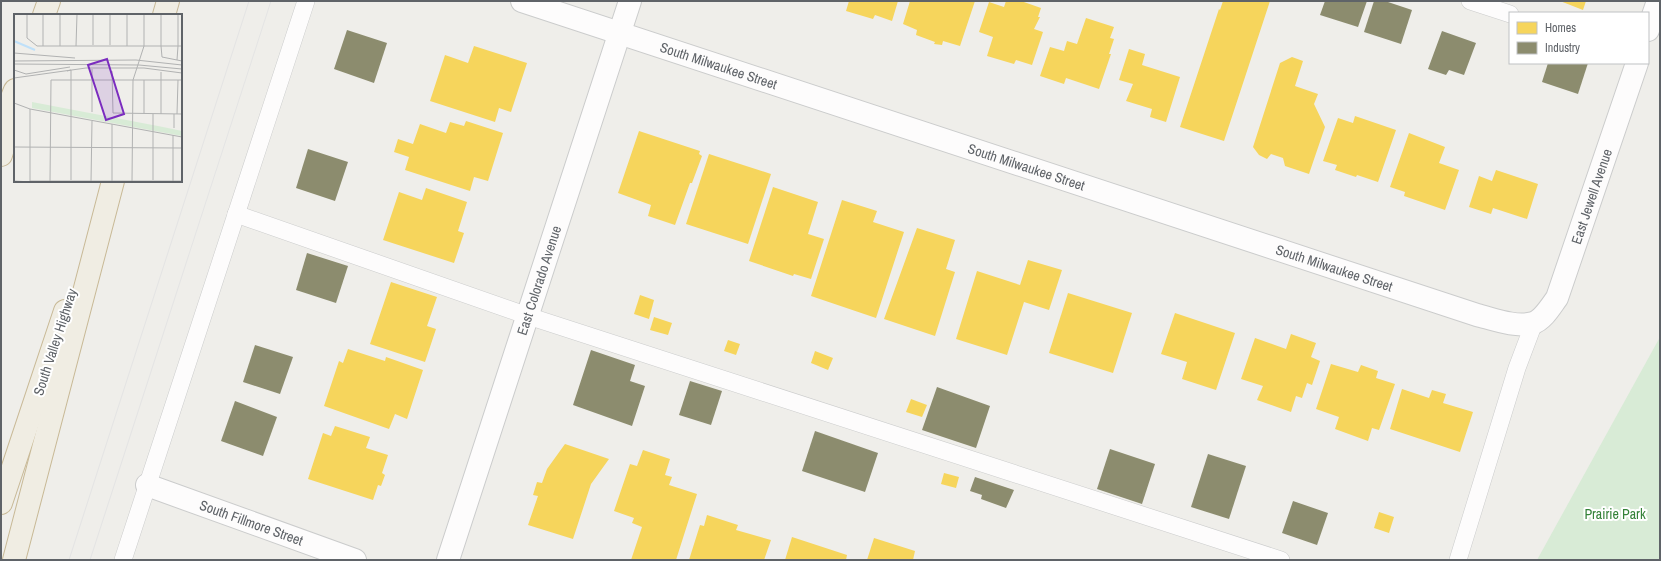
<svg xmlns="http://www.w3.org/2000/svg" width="1661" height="561" viewBox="0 0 1661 561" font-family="'Archivo Narrow',sans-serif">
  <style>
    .green { fill: #d8ebd6 }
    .homes { fill: #f6d55c }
    .industry { fill: #8c8c6e }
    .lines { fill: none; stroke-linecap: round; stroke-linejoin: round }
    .service-casing { stroke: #cbcccc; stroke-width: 18 }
    .minor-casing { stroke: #cbcccc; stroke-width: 24 }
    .motorway-casing { stroke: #c8b996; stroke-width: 24 }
    .service { stroke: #fdfcfc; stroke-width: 17 }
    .minor { stroke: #fdfcfc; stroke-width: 22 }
    .motorway { stroke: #f0ede3; stroke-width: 22 }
    .tram { stroke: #e4e4e4; stroke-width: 1 }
    .labels { text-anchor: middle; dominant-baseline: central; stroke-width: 4; stroke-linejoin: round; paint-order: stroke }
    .street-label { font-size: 14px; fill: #5f6368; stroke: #fff }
    .park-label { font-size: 14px; fill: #348238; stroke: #fff }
    .inset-river { fill: none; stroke: #bfe0f9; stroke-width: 2 }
    .inset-road { fill: none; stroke: #b1b2b2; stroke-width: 1 }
    .view { fill: #7b2cbf; fill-opacity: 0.15; stroke: #7b2cbf; stroke-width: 2 }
    .inset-edge { fill: none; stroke: #5f6368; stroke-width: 2 }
  </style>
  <rect width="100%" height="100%" fill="#efeeea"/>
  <path class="green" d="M1660,337V560H1537Z"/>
  <g class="homes">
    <path d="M849,1H898L892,21L875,15L873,19L846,11Z"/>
    <path d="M910,1H975L960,46L943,41L942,45L934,44L935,42L916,35L917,30L903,24Z"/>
    <path d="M1006,1H1021L1041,8L1038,17H1040L1034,29L1043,32L1032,65L1016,60L1014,64L987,56L993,37L979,32L989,2L1004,7Z"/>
    <path d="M1223,1H1270L1224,141L1180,127L1219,9L1220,10Z"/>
    <path d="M1560,1H1586L1583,10Z"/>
    <path d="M1086,18L1114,27L1110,38L1114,39L1109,54H1111L1099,89L1066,78L1064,84L1040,76L1050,47L1064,51L1067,41L1077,44Z"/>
    <path d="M474,46L527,63L511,112L499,108L495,122L430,101L445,55L468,63Z"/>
    <path d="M1129,49L1145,54L1142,65L1180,77L1166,122L1150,117L1152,109L1126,101L1133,84L1119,80Z"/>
    <path d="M1292,57L1303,61L1295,86L1318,94L1314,104L1325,127L1309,174L1285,166L1283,158L1271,154L1267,159L1259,155L1253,147L1280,63Z"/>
    <path d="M1355,116L1396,130L1378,182L1357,175L1356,177L1335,170L1337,165L1323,161L1338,118L1353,123Z"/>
    <path d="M466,121L503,133L488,181L474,177L470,191L405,170L409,157L394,152L398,139L413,144L420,124L446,133L450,122L464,126Z"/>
    <path d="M639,131L700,151L699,154L702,156L692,183H690L675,225L648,216L651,205L618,193Z"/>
    <path d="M1409,133L1445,147L1439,163L1459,170L1445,210L1404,196L1405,192L1390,187Z"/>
    <path d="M709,154L771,174L748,244L686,224Z"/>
    <path d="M1496,170L1538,184L1527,219L1493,208L1491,214L1469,207L1479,176L1492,181Z"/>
    <path d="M773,187L818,202L808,234L824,239L811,279L794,274L793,276L749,261Z"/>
    <path d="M426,188L467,202L458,231L464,233L454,263L383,240L399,192L422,200Z"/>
    <path d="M842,200L877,211L873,222L904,232L876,318L811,296Z"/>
    <path d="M917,228L955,240L946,269L955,272L935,336L884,319Z"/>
    <path d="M1028,260L1062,270L1049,310L1024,302L1007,355L956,339L977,271L1020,285Z"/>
    <path d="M391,282L437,297L427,326L436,329L425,362L370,344Z"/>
    <path d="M1068,293L1132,313L1113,373L1049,353Z"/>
    <path d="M640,295L654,300L649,319L634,314Z"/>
    <path d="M1175,313L1235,333L1216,390L1182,379L1187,362L1161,354Z"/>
    <path d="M654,317L672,323L668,335L650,330Z"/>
    <path d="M1291,334L1316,343L1311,357L1320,361L1312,385L1307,383L1302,398L1296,396L1291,412L1257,400L1263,386L1241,379L1255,338L1286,349Z"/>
    <path d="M728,340L740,344L736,355L724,351Z"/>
    <path d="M348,349L385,361L386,357L423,370L407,419L395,414L389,429L324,406L339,361L343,363Z"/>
    <path d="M815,351L833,358L828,370L811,363Z"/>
    <path d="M1331,364L1358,372L1361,365L1378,371L1376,378L1395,384L1379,430L1372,428L1368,441L1335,429L1339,417L1316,409Z"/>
    <path d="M1402,389L1429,398L1432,390L1446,394L1443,403L1473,412L1460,452L1390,429Z"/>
    <path d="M911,399L927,405L922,417L906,412Z"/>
    <path d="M335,426L370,437L366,448L388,455L382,473L385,475L381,486L378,485L373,500L308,479L323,433L331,436Z"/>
    <path d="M565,444L609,459L591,484L573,539L528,525L538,496L533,495L537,482L542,483L547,469Z"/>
    <path d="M643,450L670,459L665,475L672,477L669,485L697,494L676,560H631L642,527L632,523L634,518L614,511L630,464L637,466Z"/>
    <path d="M944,473L959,477L956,488L941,484Z"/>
    <path d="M1379,512L1394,517L1389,533L1374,528Z"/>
    <path d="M707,515L738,525L736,530L771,540L764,560H689L700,525L704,526Z"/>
    <path d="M792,537L847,555L846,560H785Z"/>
    <path d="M874,538L915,551L913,560H867Z"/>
  </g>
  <g class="industry">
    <path d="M1325,1H1367L1358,27L1320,15Z"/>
    <path d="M1374,1H1385L1412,10L1401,44L1364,32Z"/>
    <path d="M347,30L387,43L374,83L334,69Z"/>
    <path d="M1442,31L1476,43L1464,75L1449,70L1446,75L1428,69Z"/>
    <path d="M1548,63H1588L1578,94L1542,82Z"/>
    <path d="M308,149L348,162L335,201L296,188Z"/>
    <path d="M307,253L348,266L336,303L296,290Z"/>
    <path d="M255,345L293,357L280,394L243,382Z"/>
    <path d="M591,350L635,365L630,381L645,386L632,426L573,405Z"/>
    <path d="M690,381L722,391L711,425L679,415Z"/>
    <path d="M937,387L990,406L976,448L922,430Z"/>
    <path d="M235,401L277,417L263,456L221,441Z"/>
    <path d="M815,431L878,453L865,492L802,471Z"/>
    <path d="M1110,449L1155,464L1142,504L1097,489Z"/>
    <path d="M1208,454L1246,466L1229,519L1191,507Z"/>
    <path d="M975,477L1014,490L1006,508L981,499L982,495L970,491Z"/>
    <path d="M1293,501L1328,513L1317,545L1282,533Z"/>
  </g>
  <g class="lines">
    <defs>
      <g id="service">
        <path d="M1470,1L1510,14"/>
        <path d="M236,214L528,316L1281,560"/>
        <path d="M123,560L306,1"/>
        <path d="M1458,560L1517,368L1534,323"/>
      </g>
      <g id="minor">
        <path id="s1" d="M522,1L1477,315C1493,319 1516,328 1533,323C1543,320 1551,306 1557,298L1637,63"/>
        <path d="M1648,30L1658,1"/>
        <path id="s2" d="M147,485L355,560"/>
        <path id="s3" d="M448,560L630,1"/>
      </g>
      <g id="motorway">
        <path d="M44,15L49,1"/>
        <path d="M164,15L168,1"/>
        <path d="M2,123L15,90"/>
        <path d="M1,155L15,109"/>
        <path d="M1,503L65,311"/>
        <path d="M14,560L113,181"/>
      </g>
    </defs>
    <use href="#service" class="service-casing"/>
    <use href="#minor" class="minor-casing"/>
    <use href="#motorway" class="motorway-casing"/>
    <use href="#service" class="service"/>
    <use href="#minor" class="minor"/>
    <use href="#motorway" class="motorway"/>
    <g class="tram">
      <path d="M69,560L249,1"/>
      <path d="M90,560L271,1"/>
    </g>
  </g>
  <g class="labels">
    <g class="street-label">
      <text stroke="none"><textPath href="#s1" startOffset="207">South Milwaukee Street</textPath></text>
      <text stroke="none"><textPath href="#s1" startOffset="531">South Milwaukee Street</textPath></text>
      <text stroke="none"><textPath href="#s1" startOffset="1205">East Jewell Avenue</textPath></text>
      <text stroke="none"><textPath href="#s1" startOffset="855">South Milwaukee Street</textPath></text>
      <text stroke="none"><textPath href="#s3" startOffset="294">East Colorado Avenue</textPath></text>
      <text transform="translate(55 342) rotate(-72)">South Valley Highway</text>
      <text stroke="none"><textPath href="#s2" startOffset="111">South Fillmore Street</textPath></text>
    </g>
    <g class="park-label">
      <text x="1615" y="514">Prairie Park</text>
    </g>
  </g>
  <g transform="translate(14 14)">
    <rect width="168" height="168" fill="#efeeea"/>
    <path d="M18,88L149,113L168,117V122L18,94Z" fill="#d8ebd6"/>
    <path class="inset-river" d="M0,27L21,36"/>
    <path class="inset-road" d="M13,0V24L23,32H168M79,31V0M96,31V0M29,32V0M46,32V0M62,32L63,0M113,32V0M147,32L148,43L168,47M147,32V0M164,32V0M0,39L61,44M163,46L164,32M0,47L122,46L168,51M0,50L125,51L168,55M0,56L12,60L56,53M53,57L57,56V166M98,57L99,99L168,100M147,58V100M0,64L72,54H130L168,59M130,66V100M0,89L16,95L168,123M78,98V55M163,100L164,66M160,114V100M0,133L168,134M139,166V100M0,167L18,168M16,167H168M36,167L37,66H168M98,167V110M118,167L119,66L130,32V0M159,167V121M16,168V95M77,168L78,107"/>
    <path class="view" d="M93,45L110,100L92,106L74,51Z"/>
    <rect width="168" height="168" class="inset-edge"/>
  </g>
  <rect width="1661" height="561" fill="none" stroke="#5f6368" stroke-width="4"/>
  <rect x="1509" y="12" width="140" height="52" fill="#ffffff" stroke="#bfc1c3"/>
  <rect x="1517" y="22" width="20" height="12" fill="#f6d55c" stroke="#bfc1c3"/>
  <text x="1545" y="32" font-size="12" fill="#5f6368">Homes</text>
  <rect x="1517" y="42" width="20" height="12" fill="#8c8c6e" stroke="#bfc1c3"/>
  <text x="1545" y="52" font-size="12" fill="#5f6368">Industry</text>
</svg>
